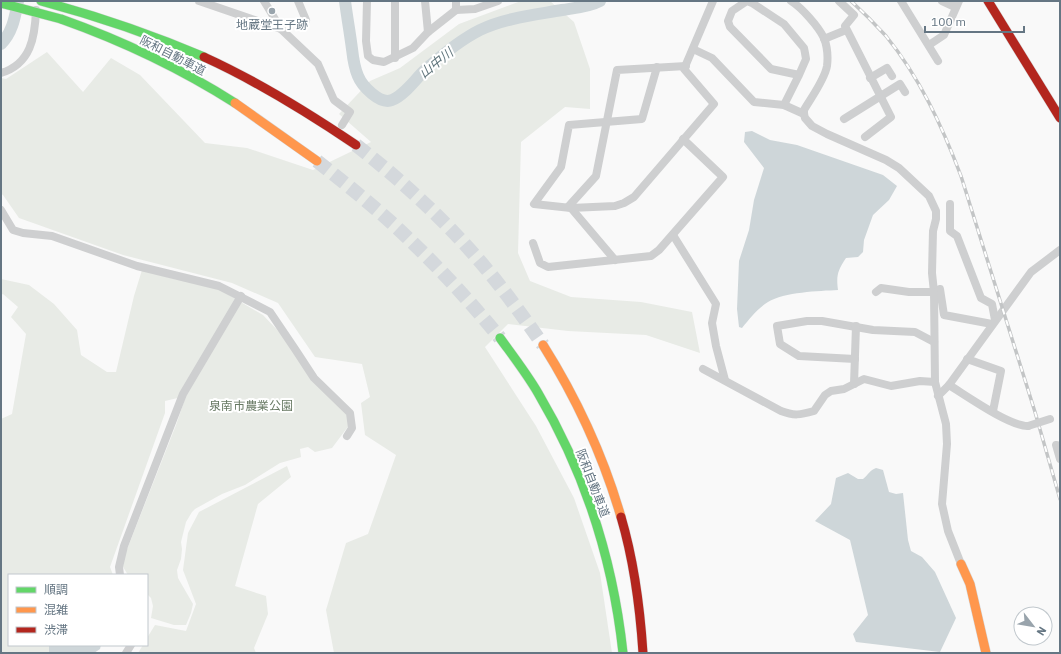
<svg xmlns="http://www.w3.org/2000/svg" width="1061" height="654" viewBox="0 0 1061 654" font-family="'IBM Plex Sans','Noto Sans JP',sans-serif">
  <style>
    .green { fill: #e8ebe6 }
    .water { fill: #ced6d9 }
    .lines { fill: none; stroke-linecap: round; stroke-linejoin: round }
    .river { stroke: #ced6d9; stroke-width: 12 }
    .highway-tunnel { stroke: #d4d8dc; stroke-width: 14; stroke-dasharray: 14 7; stroke-linecap: butt }
    .fast-casing { stroke: #d5d6d7; stroke-width: 10 }
    .slow-casing { stroke: #d5d6d7; stroke-width: 10 }
    .jam-casing { stroke: #d5d6d7; stroke-width: 10 }
    .street { stroke: #cecfd0; stroke-width: 8 }
    .fast { stroke: #63d668; stroke-width: 9 }
    .slow { stroke: #ff974d; stroke-width: 9 }
    .jam { stroke: #b3261e; stroke-width: 9 }
    .rail-casing { stroke: #c3c5c6; stroke-width: 3.5 }
    .rail { stroke: #fff; stroke-width: 2; stroke-dasharray: 6; stroke-linecap: butt }
    .fast-bridge-casing { stroke: #d5d6d6; stroke-width: 10; stroke-linecap: butt }
    .street-bridge { stroke: #cecfd0; stroke-width: 8 }
    .fast-bridge { stroke: #63d668; stroke-width: 9 }
    .poi-dot { fill: #99a4ac; stroke: #fff; stroke-width: 1.5 }
    .labels { text-anchor: middle; dominant-baseline: central; stroke-width: 4; stroke-linejoin: round; paint-order: stroke }
    .poi-label { font-size: 12px; fill: #657683; stroke: #fff }
    .street-label { font-size: 12px; fill: #657683; stroke: #fff }
    .park-label { font-size: 12px; fill: #687a64; stroke: #fff }
    .water-label { font-size: 13px; font-style: italic; fill: #60757c; stroke: #fff }
  </style>
  <rect width="100%" height="100%" fill="#f9f9f9"/>
  <g class="green">
    <path d="M521,1H550L574,22L590,69V109L565,107L521,142L518,253L530,281L571,297L641,302L692,312L700,353L646,335L568,331L508,324L485,347L536,426L574,498L600,573L612,653H334L326,610L346,543L368,534L396,455L365,435L361,403L370,397L362,364L315,357L278,303L232,283L123,255L19,218L3,195L1,194V78L6,79L47,52L83,92L111,58L140,75L205,143L247,148L313,170L371,142L339,114L370,81L400,68L459,24Z"/>
    <path d="M142,270L174,279L188,281L217,288L263,315L283,336L349,415L350,424L332,448L315,452L308,447L300,449L301,457L280,463L245,485L222,494L195,509L192,512L186,522L181,542L182,549L181,559L177,570L178,578L193,604L191,613L186,625H174L151,618L153,606L151,598L147,594V575H128L123,567L124,557L176,425L186,396L165,401V413L110,567L113,575H9V645H52L49,653H1V419L12,414L26,334L11,317L18,307L3,294L1,295V279L29,285L54,304L77,330L81,355L107,372H116L134,296Z"/>
    <path d="M287,466L291,477L258,504L235,586L266,596L268,614L254,648L256,653H138L143,645H147V638L155,625L186,631L196,604L183,570L188,533L199,512Z"/>
  </g>
  <g class="water">
    <path d="M752,131L770,140L797,145L883,175L897,186L889,200L873,215L864,240L863,252L858,257L846,258C838,270 836,275 838,290C819,291 784,292 768,302C758,308 750,318 742,328L739,327L737,309L739,261L749,230L754,200L764,168L744,142L745,132Z"/>
    <path d="M876,468L883,470L889,492L896,494L903,493L908,540L911,551L922,557L935,572L956,618L940,652L856,642L853,634L868,615L850,540L815,521L831,504L836,478L848,473L858,479H863C868,475 870,470 876,468Z"/>
    <path d="M49,645H101L100,649L94,653H49Z"/>
  </g>
  <g class="lines">
    <g class="river">
      <path d="M345,1C347,17 350,33 352,49C353,58 354,67 358,76C362,86 380,105 392,100C405,95 416,78 426,69C442,55 460,40 480,30C505,18 534,15 562,10C574,8 589,7 600,1"/>
      <path d="M1,44C13,32 15,16 18,1"/>
    </g>
    <g class="highway-tunnel">
      <path d="M356,145C397,177 435,211 470,250C497,280 520,312 543,345"/>
      <path d="M317,161C351,188 385,215 415,245C445,274 473,305 500,338"/>
    </g>
    <defs>
      <g id="fast">
        <path d="M41,1C97,16 150,34 204,57"/>
        <path d="M61,19C123,41 180,68 235,103"/>
        <path d="M500,338C513,356 527,374 538,393C586,474 613,560 623,653"/>
      </g>
      <g id="slow">
        <path d="M235,103L317,161"/>
        <path d="M543,345C577,399 603,455 621,517"/>
        <path d="M961,564L970,584L986,653"/>
      </g>
      <g id="jam">
        <path d="M988,1L1060,118"/>
        <path d="M204,57C257,81 307,112 356,145"/>
        <path d="M621,517C634,561 640,607 643,653"/>
      </g>
    </defs>
    <use href="#fast" class="fast-casing"/>
    <use href="#slow" class="slow-casing"/>
    <use href="#jam" class="jam-casing"/>
    <g class="street">
      <path d="M199,1L281,29"/>
      <path d="M264,1L281,29L318,64L334,100L350,112L342,125"/>
      <path d="M298,1L306,20"/>
      <path d="M367,1L366,41L368,56L373,60L384,62L413,48L428,32L456,10V1"/>
      <path d="M425,1L428,32"/>
      <path d="M791,1C802,8 818,26 824,38C827,46 828,58 827,66C825,79 811,98 804,110V114L805,118L812,126L827,134L886,160L899,168L929,196L936,211V219L933,231L932,273L934,292L935,382L946,424L947,444L942,504L948,531L961,564"/>
      <path d="M839,1L854,15L845,26L891,117L865,137"/>
      <path d="M901,1L938,61"/>
      <path d="M942,1L955,7"/>
      <path d="M456,10L475,9L498,1"/>
      <path d="M824,39L846,30"/>
      <path d="M929,45L944,35L959,1"/>
      <path d="M693,49L712,58L754,102L784,105L804,114"/>
      <path d="M395,58V1"/>
      <path d="M657,67L642,119L569,125L561,167L534,204L571,208L615,206L624,203L634,197L714,104L684,69L713,1"/>
      <path d="M1,73C31,64 35,37 36,10"/>
      <path d="M870,78L887,68L892,76"/>
      <path d="M784,105L799,75L806,59L805,53L804,48L784,24L752,3L747,1L732,11L728,21L730,27L771,69L799,75"/>
      <path d="M844,119L900,84L905,92"/>
      <path d="M950,204V231L957,236L981,298L992,304L995,320"/>
      <path d="M568,207L596,176L617,70L686,66"/>
      <path d="M571,208L615,260"/>
      <path d="M1,210L13,230L23,233L52,236L137,266L219,286L270,312L295,349L314,378L350,413L352,428L347,436"/>
      <path d="M673,235L716,304L712,323L716,346L725,380"/>
      <path d="M533,243L540,263L548,267L651,256L659,250L723,177L683,139"/>
      <path d="M940,289L944,315L992,324"/>
      <path d="M876,292L881,288L909,292H934"/>
      <path d="M855,359L799,356L780,344L777,326L807,321H822L873,330L915,332L934,342"/>
      <path d="M967,359L1001,371L993,411"/>
      <path d="M703,369L781,411C794,416 800,415 814,411L825,395L831,391L844,389L864,379L891,386L920,381L935,382"/>
      <path d="M854,384L856,326"/>
      <path d="M949,385C967,396 1009,426 1028,426"/>
      <path d="M938,396L949,385L1031,272L1060,250"/>
      <path d="M1060,446L1056,445L1060,459"/>
      <path d="M120,575L119,567L124,546L183,394L241,296"/>
      <path d="M126,653L131,645"/>
    </g>
    <use href="#fast" class="fast"/>
    <use href="#slow" class="slow"/>
    <use href="#jam" class="jam"/>
    <defs>
      <path id="rail" d="M851,1C863,12 875,24 886,36C920,78 942,126 961,176L1035,412L1060,499"/>
    </defs>
    <use href="#rail" class="rail-casing"/>
    <use href="#rail" class="rail"/>
    <defs>
      <path id="fast-bridge" d="M1,3L61,19"/>
    </defs>
    <use href="#fast-bridge" class="fast-bridge-casing"/>
    <path class="street-bridge" d="M1028,426L1050,419"/>
    <use href="#fast-bridge" class="fast-bridge"/>
  </g>
  <circle class="poi-dot" cx="272" cy="11" r="4"/>
  <g class="labels">
    <g class="poi-label">
      <text x="272" y="24">地蔵堂王子跡</text>
    </g>
    <g class="street-label">
      <text transform="translate(173 55) rotate(27)">阪和自動車道</text>
      <text transform="translate(593 483) rotate(69)">阪和自動車道</text>
    </g>
    <g class="park-label">
      <text x="251" y="405">泉南市農業公園</text>
    </g>
    <g class="water-label">
      <text transform="translate(436 63) rotate(-39)">山中川</text>
    </g>
  </g>
  <rect width="1061" height="654" fill="none" stroke="#657683" stroke-width="4"/>
  <rect x="8" y="574" width="140" height="72" fill="#ffffff" stroke="#c1c8cd"/>
  <rect x="16" y="587" width="20" height="6" fill="#63d668" stroke="#c1c8cd"/>
  <text x="44" y="594" font-size="12" fill="#657683">順調</text>
  <rect x="16" y="607" width="20" height="6" fill="#ff974d" stroke="#c1c8cd"/>
  <text x="44" y="614" font-size="12" fill="#657683">混雑</text>
  <rect x="16" y="627" width="20" height="6" fill="#b3261e" stroke="#c1c8cd"/>
  <text x="44" y="634" font-size="12" fill="#657683">渋滞</text>
  <g transform="translate(1033 626) rotate(121)"><circle r="19" fill="#ffffff" stroke="#c1c8cd"/>
  <path d="M0-3L7 15L0 10L-7 15Z" fill="#99a4ac"/>
  <text y="-6" font-size="11" font-weight="bold" text-anchor="middle" fill="#657683">N</text>
  </g>
  <path d="M925 26v6h99v-6" fill="none" stroke="#657683" stroke-width="2"/>
  <text x="931" y="26" font-size="12" fill="#657683" stroke="#ffffff" stroke-width="3" paint-order="stroke">100 m</text>
</svg>
